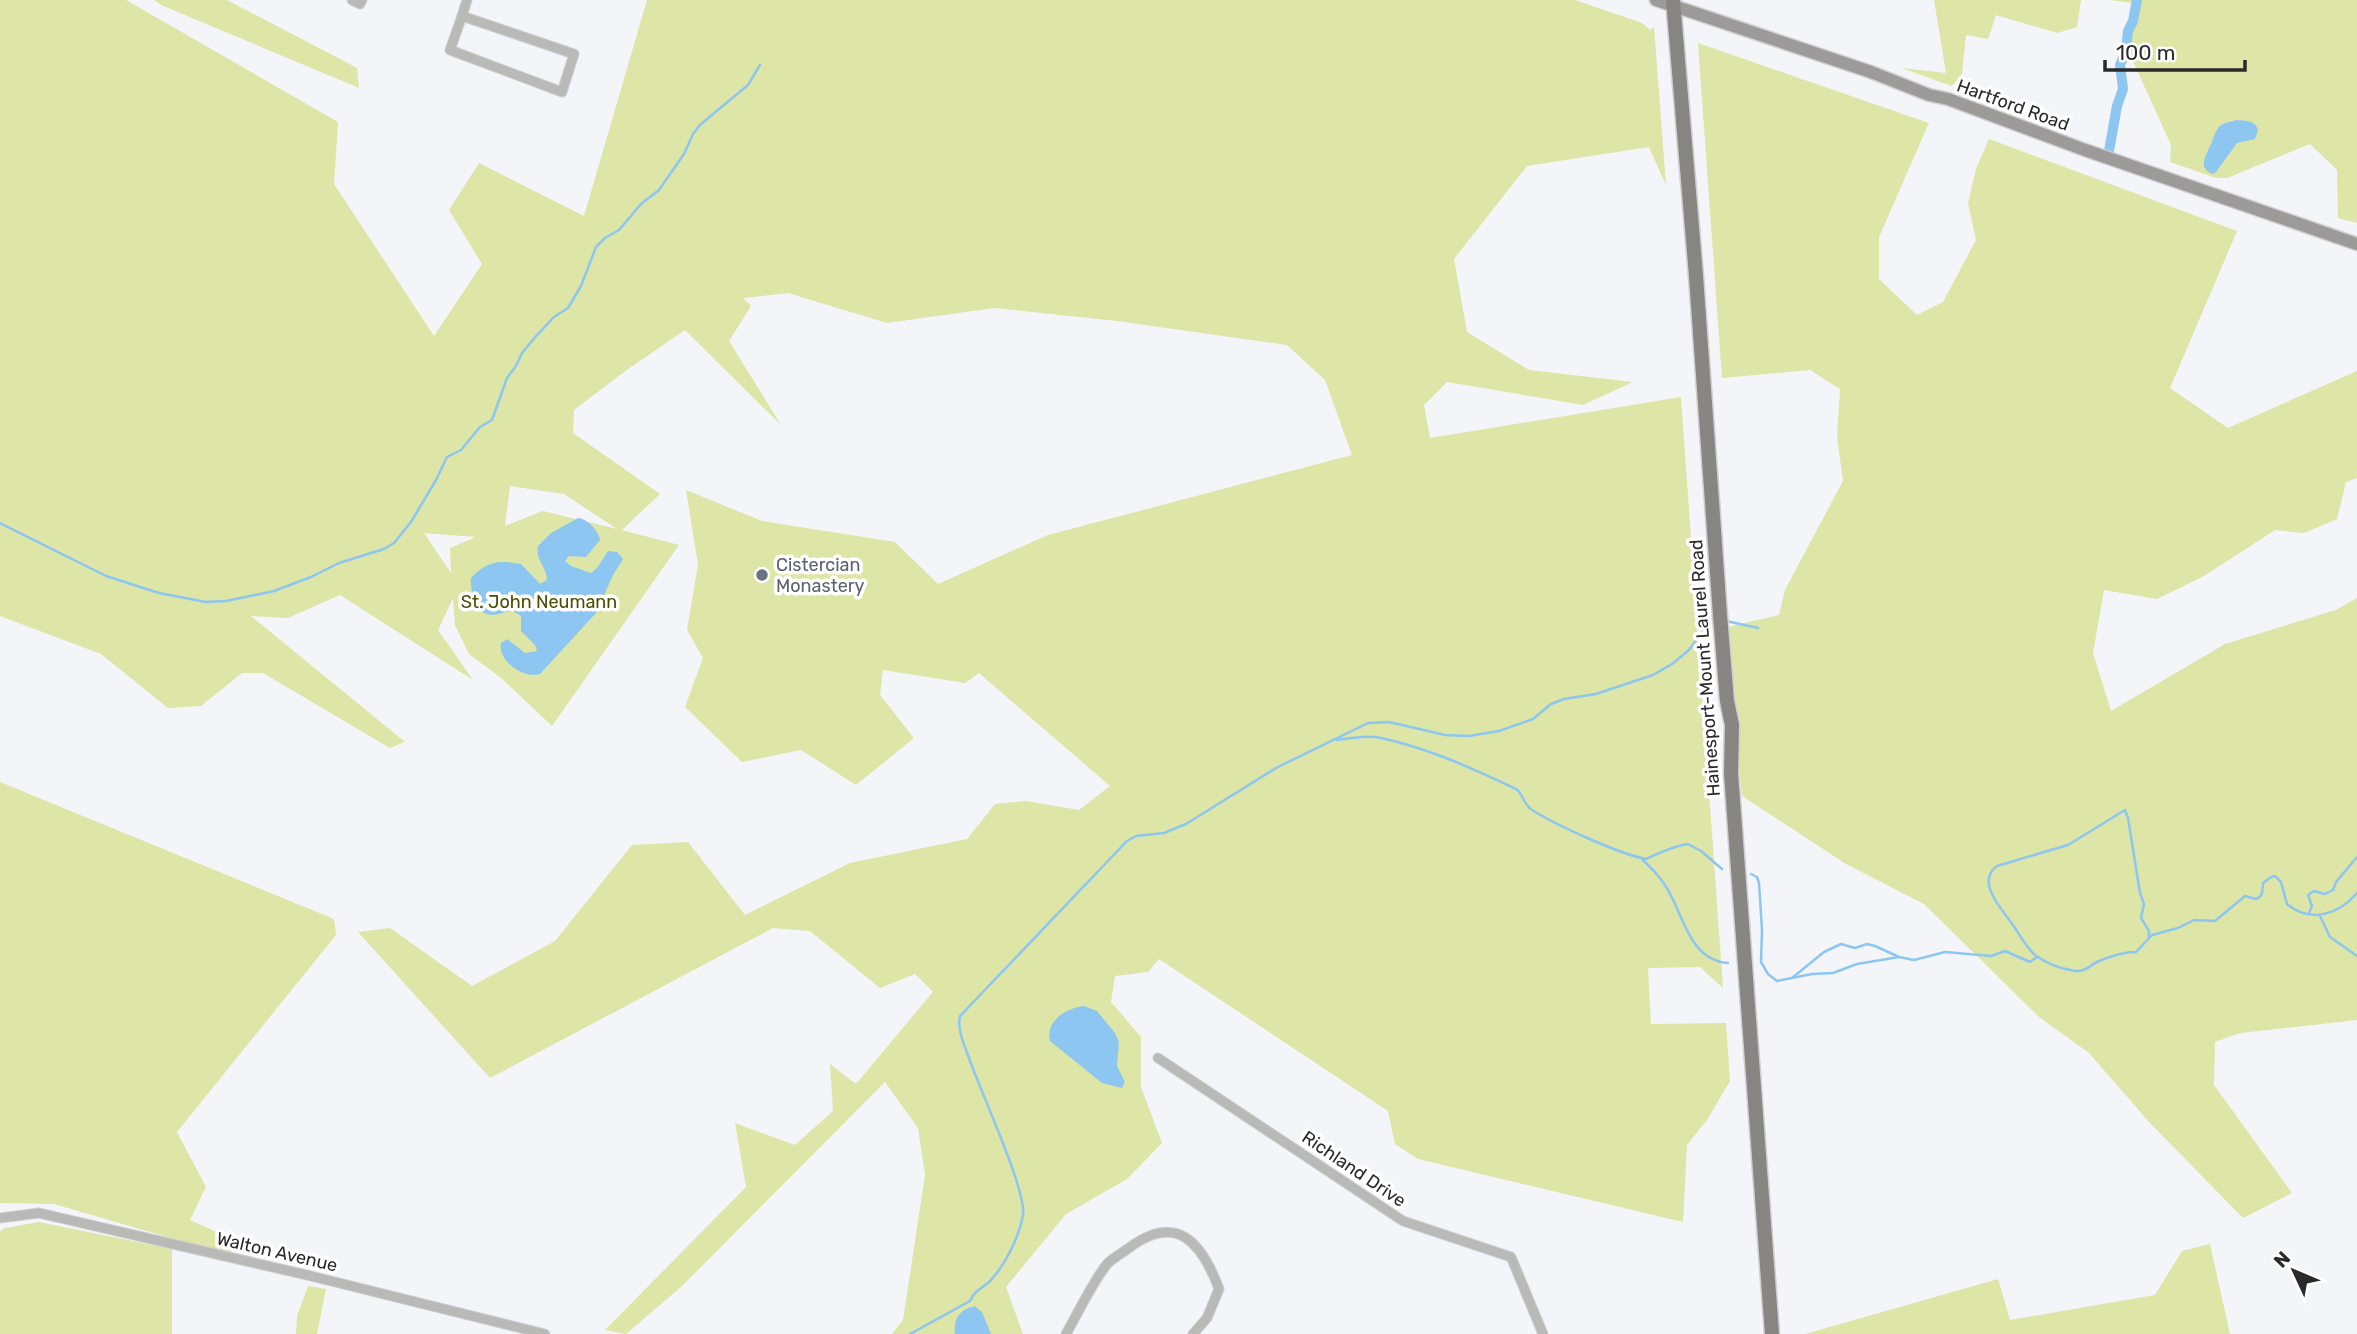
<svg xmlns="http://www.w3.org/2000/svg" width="2357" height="1334" viewBox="0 0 2357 1334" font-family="Rubik,sans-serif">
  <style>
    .green { fill: #dde5a7; fill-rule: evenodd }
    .water { fill: #8cc6f1 }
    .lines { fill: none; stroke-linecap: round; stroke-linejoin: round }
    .stream { stroke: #8cc6f1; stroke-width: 2.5 }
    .canal { stroke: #8cc6f1; stroke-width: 10 }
    .street-casing { stroke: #d0d0d3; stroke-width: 11 }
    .secondary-casing { stroke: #d0d0d3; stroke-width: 15 }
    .primary-casing { stroke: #d0d0d3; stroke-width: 17 }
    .street { stroke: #b9b9b7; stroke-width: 9 }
    .secondary { stroke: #9c9b99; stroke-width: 12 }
    .primary { stroke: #878683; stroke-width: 14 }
    .worship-dot { fill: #6b7280; stroke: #fff; stroke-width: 2.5 }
    .labels { text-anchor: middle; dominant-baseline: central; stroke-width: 7; stroke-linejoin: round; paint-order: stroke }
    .street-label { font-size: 18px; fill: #2a2a2c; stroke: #fff }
    .worship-label { font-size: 18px; fill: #5b616d; stroke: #fff; text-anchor: start }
    .park-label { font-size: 18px; fill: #494e00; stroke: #fff }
  </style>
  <rect width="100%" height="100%" fill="#f4f5f8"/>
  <g class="green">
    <path d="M0,0H126L338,122L334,184L434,336L482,264L449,210L479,163L584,216L647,0H1575L1642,23L1650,30L1654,27L1666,185L1649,147L1527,166L1454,259L1467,332L1529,370L1633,382L1583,405L1447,382L1424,405L1430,438L1681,397L1723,988L1700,967L1648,968L1651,1024L1726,1023L1730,1081L1707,1120L1687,1145L1683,1222L1418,1159L1395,1144L1388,1111L1159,959L1148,972L1115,976L1111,1002L1141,1037V1087L1162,1143L1127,1179L1066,1214L1006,1287L1023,1334H892L903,1320L925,1175L918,1128L885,1082L682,1286L626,1334L605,1330L746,1187L735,1123L795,1145L833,1111L830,1064L856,1084L933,992L915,974L880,988L810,931L773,928L490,1078L358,932L390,928L472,986L555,941L632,845L688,842L745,915L850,863L967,839L995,804L1026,801L1079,810L1110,786L979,673L965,683L883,670L880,695L914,738L856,785L801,750L742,762L685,707L703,658L687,630L698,565L686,490L762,521L895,542L938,584L1048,535L1352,455L1325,380L1287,345L1117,321L994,308L887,323L788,293L743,298L751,306L729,341L781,425L685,330L628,369L574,410L573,433L660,494L622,530L679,545L552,726L501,678L469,654L455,625L453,598L438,630L473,680L340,595L288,618L251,616L405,742L390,748L263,673H242L201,706L168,708L101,654L0,616ZM510,486L564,494L617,529L543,511L505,526ZM424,533L476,537L450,548L451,573Z"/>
    <path d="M154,0H227L357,68L359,88L161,5Z"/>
    <path d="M1934,0H2081L2077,27L2057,33L1996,15L1988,39L1966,35L1962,74L1952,86L1901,68L1946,73Z"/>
    <path d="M2110,0H2357V223L2338,218L2337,170L2310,144L2227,178H2216L2170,162L2171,145L2127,48L2132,3Z"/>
    <path d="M1698,43L1929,123L1879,237V279L1917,315L1943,302L1976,240L1968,203L1976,169L1989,139L2237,231L2170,388L2228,428L2357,371V478L2346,482L2337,519L2304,533L2275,530L2204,576L2157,599L2104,590L2093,653L2111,711L2225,644L2336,610L2357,598V1020L2240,1033L2215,1042L2214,1085L2292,1193L2243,1218L2150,1123L2089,1053L2039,1017L1924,904L1846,864L1742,796L1724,628L1779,615L1785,590L1843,481L1837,437L1840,389L1810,370L1722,378Z"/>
    <path d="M0,782L334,919L336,935L177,1132L206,1187L190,1220L245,1245L229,1255L54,1204L0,1203Z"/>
    <path d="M39,1222L172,1249V1334H0V1231L5,1228Z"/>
    <path d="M2210,1244L2230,1334H1805L1998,1279L2010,1320L2155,1295L2182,1251Z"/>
    <path d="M308,1286L326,1289L317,1334H296L297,1316Z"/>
  </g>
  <g class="water">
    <path d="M2236,120C2246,121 2255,120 2258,130L2255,139L2237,143L2216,172L2213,174C2198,169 2205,157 2210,146C2214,139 2214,132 2220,126C2225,122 2231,122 2236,120Z"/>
    <path d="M578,518C588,519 598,530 600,540L586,557L569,556L565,561L571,566L591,573L597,568L608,551L617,552L623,559L613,575L596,613L540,674C524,680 497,660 501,643L507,639L525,653L537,651L535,645L521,631V616L513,611C506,611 498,615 491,615C475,614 470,590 471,578C487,561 499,560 521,564L540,584L547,580C547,567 535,560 538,546L551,533Z"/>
    <path d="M1084,1006L1097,1011L1115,1033L1119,1042L1117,1066L1125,1082L1122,1088L1102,1083L1050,1041C1045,1021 1066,1008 1084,1006Z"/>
    <path d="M975,1306L982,1312L991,1334H955C953,1319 960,1309 975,1306Z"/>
  </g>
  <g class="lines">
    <g class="stream">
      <path d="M0,523L106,576L159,593L206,602L226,601L274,591L311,577L339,563L384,549L394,543L411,522L436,480L447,457L461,450L480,427L492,420L507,378L516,366L522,353L537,335L554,317L568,308L581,286L596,247L605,238L619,230L641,204L659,190L684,154L693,134L700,125L748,85L760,65"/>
      <path d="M1726,621L1758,628"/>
      <path d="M1337,740C1352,738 1367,735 1381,738C1428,748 1474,769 1516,789C1524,795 1523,804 1532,810C1556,825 1619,854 1646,859C1659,853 1673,846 1688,844L1701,851L1722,869"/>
      <path d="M1643,860C1652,869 1662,878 1668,890C1684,917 1690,960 1728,963"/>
      <path d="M1751,874L1757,877L1759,883L1762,930L1761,962L1768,974L1777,981L1812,974L1833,973L1857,964L1899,957"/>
      <path d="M2309,913L2312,906L2308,895L2314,891L2325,894L2333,890L2336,882L2357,857"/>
      <path d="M2320,916L2330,937L2357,956"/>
      <path d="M2149,936V931L2141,918L2144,904L2140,893L2128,818L2125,810L2068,845L1997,866C1975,882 2002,909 2013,925C2020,935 2026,947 2035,955C2046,963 2062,969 2075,971C2086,972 2090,965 2099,961C2111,956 2122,952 2136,952L2152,935L2178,928L2194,920L2215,921L2245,896L2256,899C2264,896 2262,890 2263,883L2271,877L2275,876L2281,882L2287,904C2311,924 2339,914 2357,893"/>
      <path d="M1792,978L1824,952L1841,944L1855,948L1867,944L1875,946L1899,957L1914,960L1945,952L1991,956L2005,951L2030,962L2037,957"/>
      <path d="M910,1334L970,1301C974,1291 982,1288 989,1282C1005,1266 1019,1237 1023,1215C1027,1191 979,1088 969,1058C964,1044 957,1030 960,1016L1127,841L1136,836L1164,833L1186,824L1276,768L1368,723L1389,722L1445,735L1469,736L1499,731L1533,719L1551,704L1564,699L1596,694L1653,675L1672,664L1689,650L1705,628"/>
    </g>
    <path class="canal" d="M2109,151L2117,106L2123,89L2120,65L2126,51L2128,31L2133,21L2137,0"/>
    <defs>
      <g id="street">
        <path d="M352,0L360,4L362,0"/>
        <path d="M462,16L574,54L562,92L450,50Z"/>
        <path d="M462,16L467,0"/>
        <path d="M1158,1058L1403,1221L1511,1257L1543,1334"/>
        <path d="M0,1218L39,1213L311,1276L545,1334"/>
        <path d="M1066,1334C1079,1311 1091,1285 1107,1264C1113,1258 1122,1253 1129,1248C1177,1212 1202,1243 1219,1289L1207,1318L1193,1334"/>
      </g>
      <path id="secondary" d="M1656,0L1871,72L1929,95L1948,99L2085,150L2357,244"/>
      <path id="primary" d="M1673,0L1696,276L1720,615L1727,701L1732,725L1731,773L1772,1334"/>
    </defs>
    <use href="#street" class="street-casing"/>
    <use href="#secondary" class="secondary-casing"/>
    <use href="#primary" class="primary-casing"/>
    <use href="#street" class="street"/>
    <use href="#secondary" class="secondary"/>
    <use href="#primary" class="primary"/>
  </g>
  <circle class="worship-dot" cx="762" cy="575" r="7"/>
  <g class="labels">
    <g class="street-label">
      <text transform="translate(2013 105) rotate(20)">Hartford Road</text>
      <text transform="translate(1705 668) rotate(-94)">Hainesport-Mount Laurel Road</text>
      <text transform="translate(1354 1169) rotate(34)">Richland Drive</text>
      <text transform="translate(277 1252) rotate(13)">Walton Avenue</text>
    </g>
    <g class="worship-label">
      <text x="776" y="565">Cistercian<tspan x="776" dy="21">Monastery</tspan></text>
    </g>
    <g class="park-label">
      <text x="539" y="602">St. John Neumann</text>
    </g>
  </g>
  <g transform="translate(2294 1271) rotate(314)" stroke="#ffffff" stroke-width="5" paint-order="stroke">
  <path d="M0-5L12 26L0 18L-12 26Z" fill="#2a2a2c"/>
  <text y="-10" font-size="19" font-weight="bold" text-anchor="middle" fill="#2a2a2c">N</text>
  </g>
  <path d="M2105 60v10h140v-10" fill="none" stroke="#2a2a2c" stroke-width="3.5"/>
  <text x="2116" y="60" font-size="21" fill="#2a2a2c" stroke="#ffffff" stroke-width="5" paint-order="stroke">100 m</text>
</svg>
